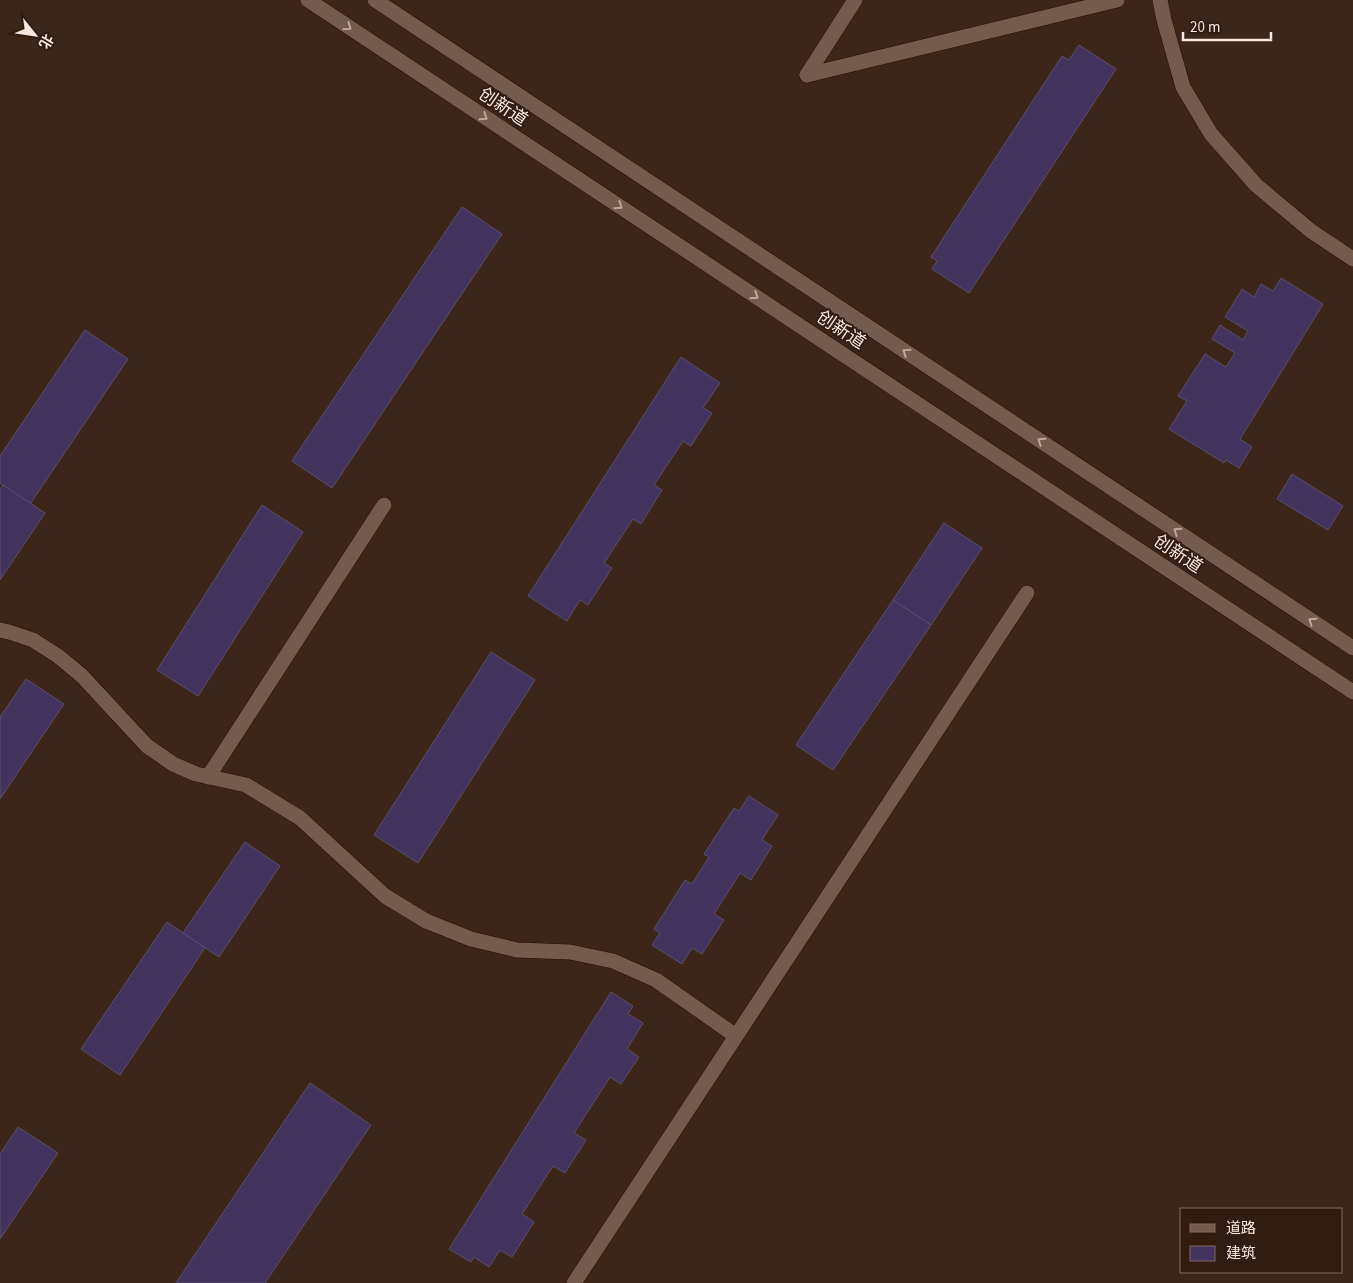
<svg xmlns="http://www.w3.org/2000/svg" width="1353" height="1283" viewBox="0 0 1353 1283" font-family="'Source Sans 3','Noto Sans SC',sans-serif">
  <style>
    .building { fill: #41335e; stroke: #58516a }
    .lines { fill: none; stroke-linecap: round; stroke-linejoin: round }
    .minor-casing { stroke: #220e03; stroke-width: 16 }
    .minor { stroke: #755b4d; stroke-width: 15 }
    .oneway { stroke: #bca89d }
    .labels { text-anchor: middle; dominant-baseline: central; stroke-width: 4; stroke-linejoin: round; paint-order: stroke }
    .street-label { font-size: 18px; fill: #f7e7df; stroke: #321c0f }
  </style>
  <rect width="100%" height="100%" fill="#3c2619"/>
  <g class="building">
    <path d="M1079,45L1116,69L969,293L932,269L937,261L931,257L1062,56L1069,60Z"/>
    <path d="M462,207L502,234L332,488L292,461Z"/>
    <path d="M1281,278L1323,304L1240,439L1252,447L1239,468L1226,460L1224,463L1169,429L1187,401L1178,396L1205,354L1226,367L1235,353L1212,339L1220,325L1243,340L1248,331L1225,317L1242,289L1254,297L1261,284L1273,291Z"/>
    <path d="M85,330L128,359L30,504L0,483V456Z"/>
    <path d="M681,357L720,383L703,408L712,413L691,446L683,441L654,485L662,490L641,524L633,519L604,563L612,568L588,605L580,600L567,621L528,596Z"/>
    <path d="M1292,474L1343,506L1328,530L1277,499Z"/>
    <path d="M3,485L45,513L0,580V489Z"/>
    <path d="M262,505L303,532L198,696L157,670Z"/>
    <path d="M944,523L982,548L931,625L893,600Z"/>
    <path d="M893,600L931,625L833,770L796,745Z"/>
    <path d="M491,652L535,680L418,863L374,835Z"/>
    <path d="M26,679L64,704L0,799V717Z"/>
    <path d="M749,796L778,815L762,840L772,846L751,880L740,873L714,914L724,920L702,954L692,948L682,964L652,945L660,933L654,929L685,880L692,884L709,857L704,854L734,808L739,811Z"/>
    <path d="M245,842L280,866L219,957L183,933Z"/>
    <path d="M167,922L205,948L120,1075L81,1049Z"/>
    <path d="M611,992L633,1006L628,1014L643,1023L627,1049L639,1057L621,1084L610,1077L574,1133L586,1140L565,1173L553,1166L522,1214L534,1222L512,1257L500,1250L489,1267L474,1257L471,1262L449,1249Z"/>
    <path d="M310,1083L371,1125L265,1283H176Z"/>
    <path d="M18,1127L58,1153L0,1239V1154Z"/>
  </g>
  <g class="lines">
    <defs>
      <g id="minor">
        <path d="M308,0L1353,692"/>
        <path d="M375,0L1353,648"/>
        <path d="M1160,0L1164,20L1183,87L1211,134L1256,185L1311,231L1353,259"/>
        <path d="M807,75L1117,0"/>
        <path d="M807,75L855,0"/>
        <path d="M0,630L9,632L33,640L58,656L82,676L147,746L173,764L196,774L246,785L300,818L385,896L426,921L471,939L517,950L570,952L613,961L656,980L736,1036"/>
        <path d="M208,777L384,505"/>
        <path d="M574,1283L1027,593"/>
      </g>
    </defs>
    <use href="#minor" class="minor-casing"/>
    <use href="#minor" class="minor"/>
  </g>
  <defs><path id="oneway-chevron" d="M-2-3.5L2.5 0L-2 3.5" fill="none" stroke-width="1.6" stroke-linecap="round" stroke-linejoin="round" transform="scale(1.25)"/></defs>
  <g class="oneway">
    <use href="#oneway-chevron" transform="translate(348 27) rotate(34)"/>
    <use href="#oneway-chevron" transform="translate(484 117) rotate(34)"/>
    <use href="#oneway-chevron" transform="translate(619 206) rotate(34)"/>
    <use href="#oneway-chevron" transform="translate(755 296) rotate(34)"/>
    <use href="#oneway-chevron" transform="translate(906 352) rotate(-146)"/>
    <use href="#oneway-chevron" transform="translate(1041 441) rotate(-146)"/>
    <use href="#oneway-chevron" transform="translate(1177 531) rotate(-146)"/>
    <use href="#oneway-chevron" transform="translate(1312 621) rotate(-146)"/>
  </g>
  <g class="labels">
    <g class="street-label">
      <text transform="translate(503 107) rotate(34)">创新道</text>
      <text transform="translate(841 330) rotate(34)">创新道</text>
      <text transform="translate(1178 554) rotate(34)">创新道</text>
    </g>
  </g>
  <rect x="1180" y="1208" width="162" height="65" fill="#321c0f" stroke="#816d62"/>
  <rect x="1190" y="1224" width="25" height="8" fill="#755b4d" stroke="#816d62"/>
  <text x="1226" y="1233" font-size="15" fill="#f7e7df">道路</text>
  <rect x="1190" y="1246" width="25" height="15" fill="#41335e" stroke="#816d62"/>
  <text x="1226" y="1258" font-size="15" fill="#f7e7df">建筑</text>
  <g transform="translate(35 35) rotate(120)" stroke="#321c0f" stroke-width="4" paint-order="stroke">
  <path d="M0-4L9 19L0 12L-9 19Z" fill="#f7e7df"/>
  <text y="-8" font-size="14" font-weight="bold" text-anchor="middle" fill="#f7e7df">北</text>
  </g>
  <path d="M1183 32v8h88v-8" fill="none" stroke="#f7e7df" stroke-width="2.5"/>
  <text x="1190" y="32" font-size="15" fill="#f7e7df" stroke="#321c0f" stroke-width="4" paint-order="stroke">20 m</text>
</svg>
